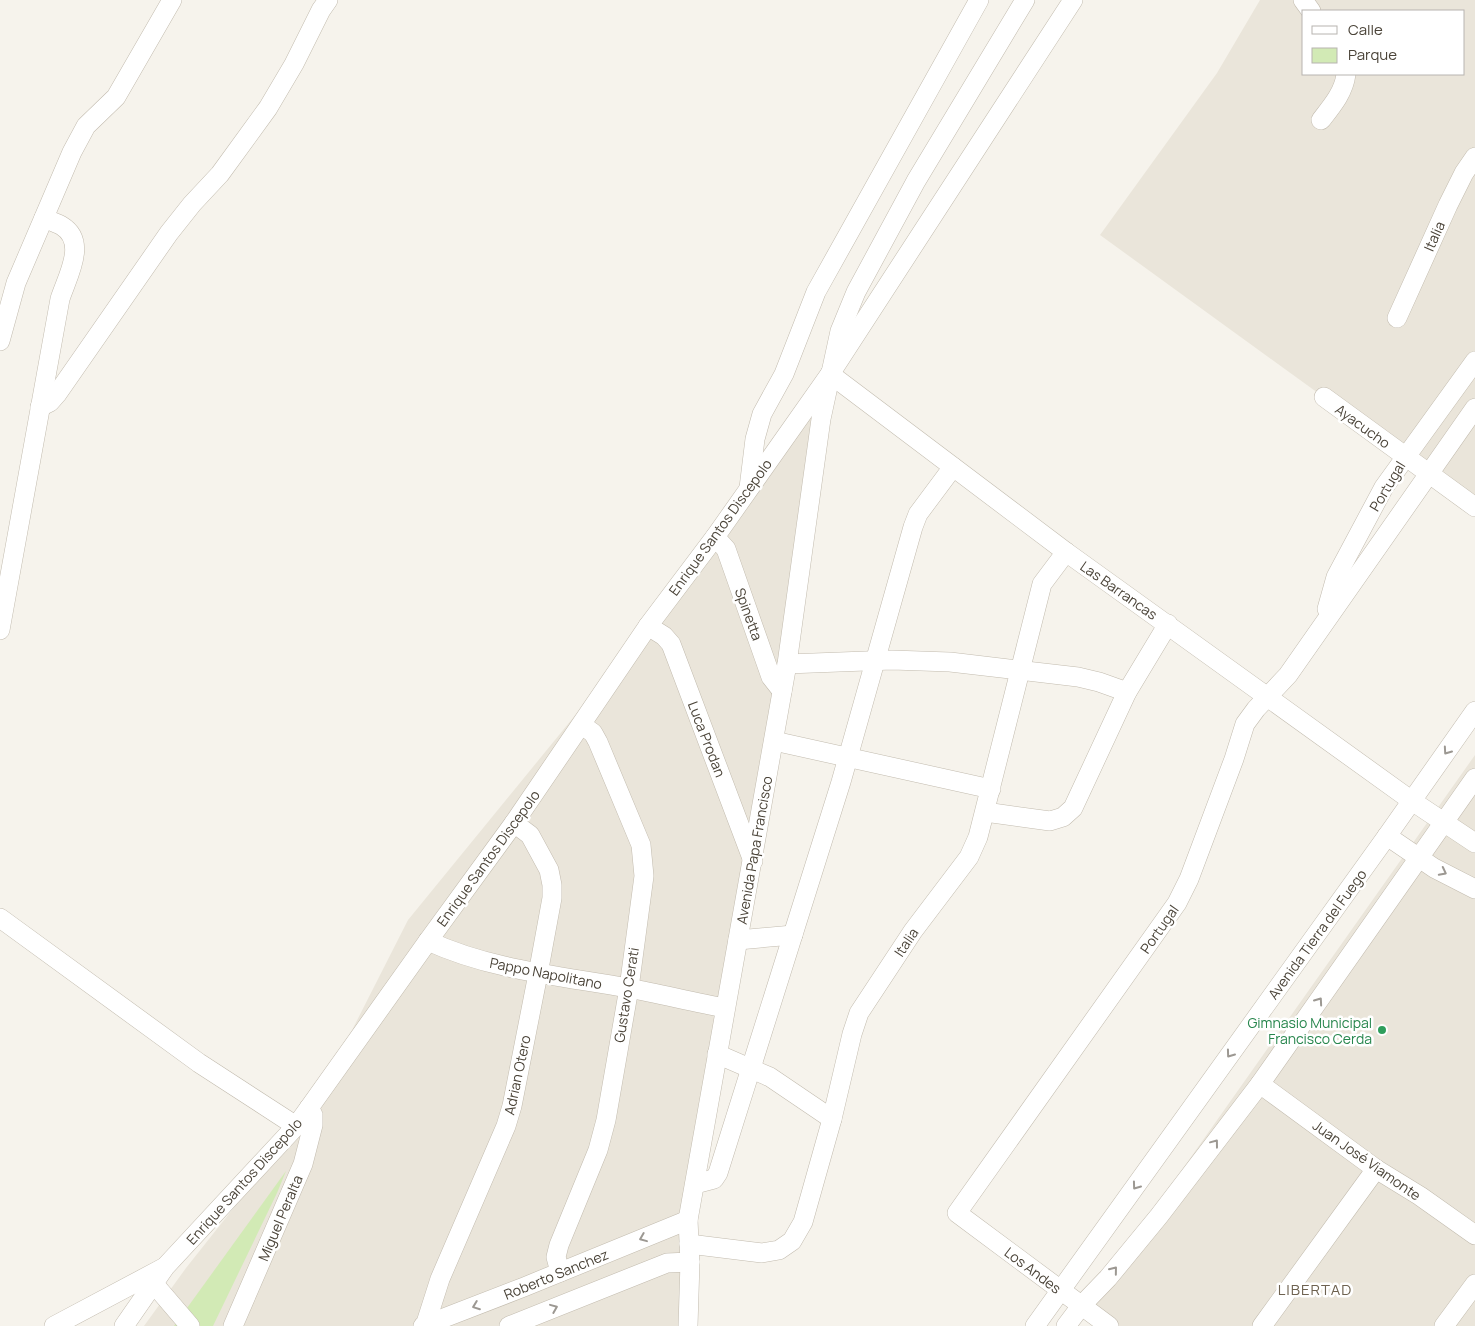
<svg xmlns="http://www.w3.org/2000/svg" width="1475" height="1326" viewBox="0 0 1475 1326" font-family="Manrope,sans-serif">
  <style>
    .residential { fill: #eae5da; fill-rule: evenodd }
    .green { fill: #d2eab5 }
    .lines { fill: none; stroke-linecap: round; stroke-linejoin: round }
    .minor-casing { stroke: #c2bbae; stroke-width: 20 }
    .minor { stroke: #fff; stroke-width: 19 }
    .oneway { stroke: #9c9892 }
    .leisure-dot { fill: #2e9e5b; stroke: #fff; stroke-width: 2 }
    .labels { text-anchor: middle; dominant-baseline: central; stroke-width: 5; stroke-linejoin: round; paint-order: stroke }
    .street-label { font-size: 14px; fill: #4b4439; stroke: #fff }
    .leisure-label { font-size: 14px; fill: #27864d; stroke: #fff; text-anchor: end }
    .neighbourhood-label { font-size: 15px; letter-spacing: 1px; fill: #6e6250; stroke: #fff }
  </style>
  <rect width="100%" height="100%" fill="#f6f3ec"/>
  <g class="residential">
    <path d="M1260,0H1475V514L1405,456L1100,235L1217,73ZM1304,11H1464V74H1304Z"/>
    <path d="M827,381L688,1219V1326H144L186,1268L312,1109L408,920L648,626Z"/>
    <path d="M1475,755V1326H1109L1081,1306L1155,1208Z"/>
  </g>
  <path class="green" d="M286,1171L277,1193L213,1326H174Z"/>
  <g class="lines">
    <defs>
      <g id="minor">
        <path d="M1303,0L1311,11"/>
        <path d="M1321,120C1332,106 1344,92 1346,74"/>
        <path d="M1397,318L1448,205L1464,173L1475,157"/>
        <path d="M0,341L16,283L72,152L86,126L116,97L172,0"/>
        <path d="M830,374L1066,552L1412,801L1475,843"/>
        <path d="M1324,397L1475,507"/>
        <path d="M40,407L50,402L57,394L169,233L192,204L220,174L268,108L294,64L321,10L328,0"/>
        <path d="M749,488L755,439L762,414L784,374L816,292L979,0"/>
        <path d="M715,537L726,549L771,677L782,691"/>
        <path d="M1327,609L1336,577L1384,487L1475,361"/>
        <path d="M648,626L664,636L671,644L753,861"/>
        <path d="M0,630L60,299C67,277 88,242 62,226C57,223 50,221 44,218"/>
        <path d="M787,664L892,660L950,662L1078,677L1099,682L1127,692"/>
        <path d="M774,741L991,789"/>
        <path d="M985,812L1050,821L1063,817L1073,808L1127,692L1168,624"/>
        <path d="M1387,836L1434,868L1475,889"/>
        <path d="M0,918L199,1063L296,1126"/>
        <path d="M738,940L793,935"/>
        <path d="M428,941C491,970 561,976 628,988C660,994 693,1002 725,1008"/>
        <path d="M717,1054L770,1077L832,1119"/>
        <path d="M1260,1084L1376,1169L1420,1196L1475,1235"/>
        <path d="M695,1184L714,1179L718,1173L841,782L913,527L918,514L953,467"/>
        <path d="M689,1244L762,1253L779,1250L792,1241L803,1222L832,1119L852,1034L859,1013L913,931L969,857L978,837L1042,584L1066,552"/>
        <path d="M560,1272L556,1257L559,1245L598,1150L606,1120L629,988L644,876L641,845L598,742L593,733L582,725"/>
        <path d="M154,1284L190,1326"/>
        <path d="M54,1326L163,1268"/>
        <path d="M124,1326L165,1267L296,1126L309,1108L428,941L514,823L648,626L715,537L830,374L1073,0"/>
        <path d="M233,1326L303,1164L313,1125V1115L309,1108"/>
        <path d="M423,1326L524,1287L688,1220"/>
        <path d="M425,1326L440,1279L506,1126L512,1106L538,974L552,898V885L549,870L530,835L514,823"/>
        <path d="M509,1326L667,1263L690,1262"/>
        <path d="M688,1326L690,1262L688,1220L787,664L821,419L840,331L856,292L916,181L1025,0"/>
        <path d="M1035,1326L1387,836L1475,711"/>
        <path d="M1066,1326L1081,1306L1108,1278L1159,1216L1260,1084L1475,778"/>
        <path d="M1109,1326L957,1213L1177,903L1189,879L1234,759L1245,724L1256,709L1288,675L1475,408"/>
        <path d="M1262,1326L1376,1169"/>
        <path d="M1444,1326L1475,1284"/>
      </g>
    </defs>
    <use href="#minor" class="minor-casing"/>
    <use href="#minor" class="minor"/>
  </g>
  <defs><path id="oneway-chevron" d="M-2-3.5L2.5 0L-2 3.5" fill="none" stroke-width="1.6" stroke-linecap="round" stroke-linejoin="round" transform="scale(1.25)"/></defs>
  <g class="oneway">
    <use href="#oneway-chevron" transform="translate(1447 751) rotate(125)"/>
    <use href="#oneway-chevron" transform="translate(1443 872) rotate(27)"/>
    <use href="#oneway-chevron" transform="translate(1319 1001) rotate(-55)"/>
    <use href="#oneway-chevron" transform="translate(1230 1054) rotate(126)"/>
    <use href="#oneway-chevron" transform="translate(1215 1143) rotate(-53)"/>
    <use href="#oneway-chevron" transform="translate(1136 1186) rotate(126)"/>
    <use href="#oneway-chevron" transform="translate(643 1238) rotate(158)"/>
    <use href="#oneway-chevron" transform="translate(1114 1270) rotate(-51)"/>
    <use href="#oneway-chevron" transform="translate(476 1306) rotate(159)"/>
    <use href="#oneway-chevron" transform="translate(554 1308) rotate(-22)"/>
  </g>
  <circle class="leisure-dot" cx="1382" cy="1030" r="5"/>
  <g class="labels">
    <g class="street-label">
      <text transform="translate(1434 236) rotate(-66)">Italia</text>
      <text transform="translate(1363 426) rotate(36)">Ayacucho</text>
      <text transform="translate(1387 486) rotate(-59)">Portugal</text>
      <text transform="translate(720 527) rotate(-54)">Enrique Santos Discepolo</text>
      <text transform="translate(1119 590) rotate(35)">Las Barrancas</text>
      <text transform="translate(749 614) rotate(70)">Spinetta</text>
      <text transform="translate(707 739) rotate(69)">Luca Prodan</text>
      <text transform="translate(754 850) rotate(-80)">Avenida Papa Francisco</text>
      <text transform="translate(488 858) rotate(-54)">Enrique Santos Discepolo</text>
      <text transform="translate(1159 929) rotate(-55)">Portugal</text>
      <text transform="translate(1317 934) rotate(-54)">Avenida Tierra del Fuego</text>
      <text transform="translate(906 942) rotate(-56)">Italia</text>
      <text transform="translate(546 973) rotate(11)">Pappo Napolitano</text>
      <text transform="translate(626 995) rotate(-81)">Gustavo Cerati</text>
      <text transform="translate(517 1075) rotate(-78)">Adrian Otero</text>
      <text transform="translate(1367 1160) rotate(35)">Juan José Viamonte</text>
      <text transform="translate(244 1181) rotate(-48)">Enrique Santos Discepolo</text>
      <text transform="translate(280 1218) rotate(-67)">Miguel Peralta</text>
      <text transform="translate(1033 1270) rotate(37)">Los Andes</text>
      <text transform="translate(556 1274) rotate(-22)">Roberto Sanchez</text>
    </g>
    <g class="leisure-label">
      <text x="1372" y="1022">Gimnasio Municipal<tspan x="1372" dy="16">Francisco Cerda</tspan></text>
    </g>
    <g class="neighbourhood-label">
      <text x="1315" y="1289">LIBERTAD</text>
    </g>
  </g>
  <rect x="1302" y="10" width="162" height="65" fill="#ffffff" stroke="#b7b4b0"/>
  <rect x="1312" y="26" width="25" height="8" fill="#ffffff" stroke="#b7b4b0"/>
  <text x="1348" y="35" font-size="15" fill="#4b4439">Calle</text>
  <rect x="1312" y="48" width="25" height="15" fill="#d2eab5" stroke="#b7b4b0"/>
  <text x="1348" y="60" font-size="15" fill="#4b4439">Parque</text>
</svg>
